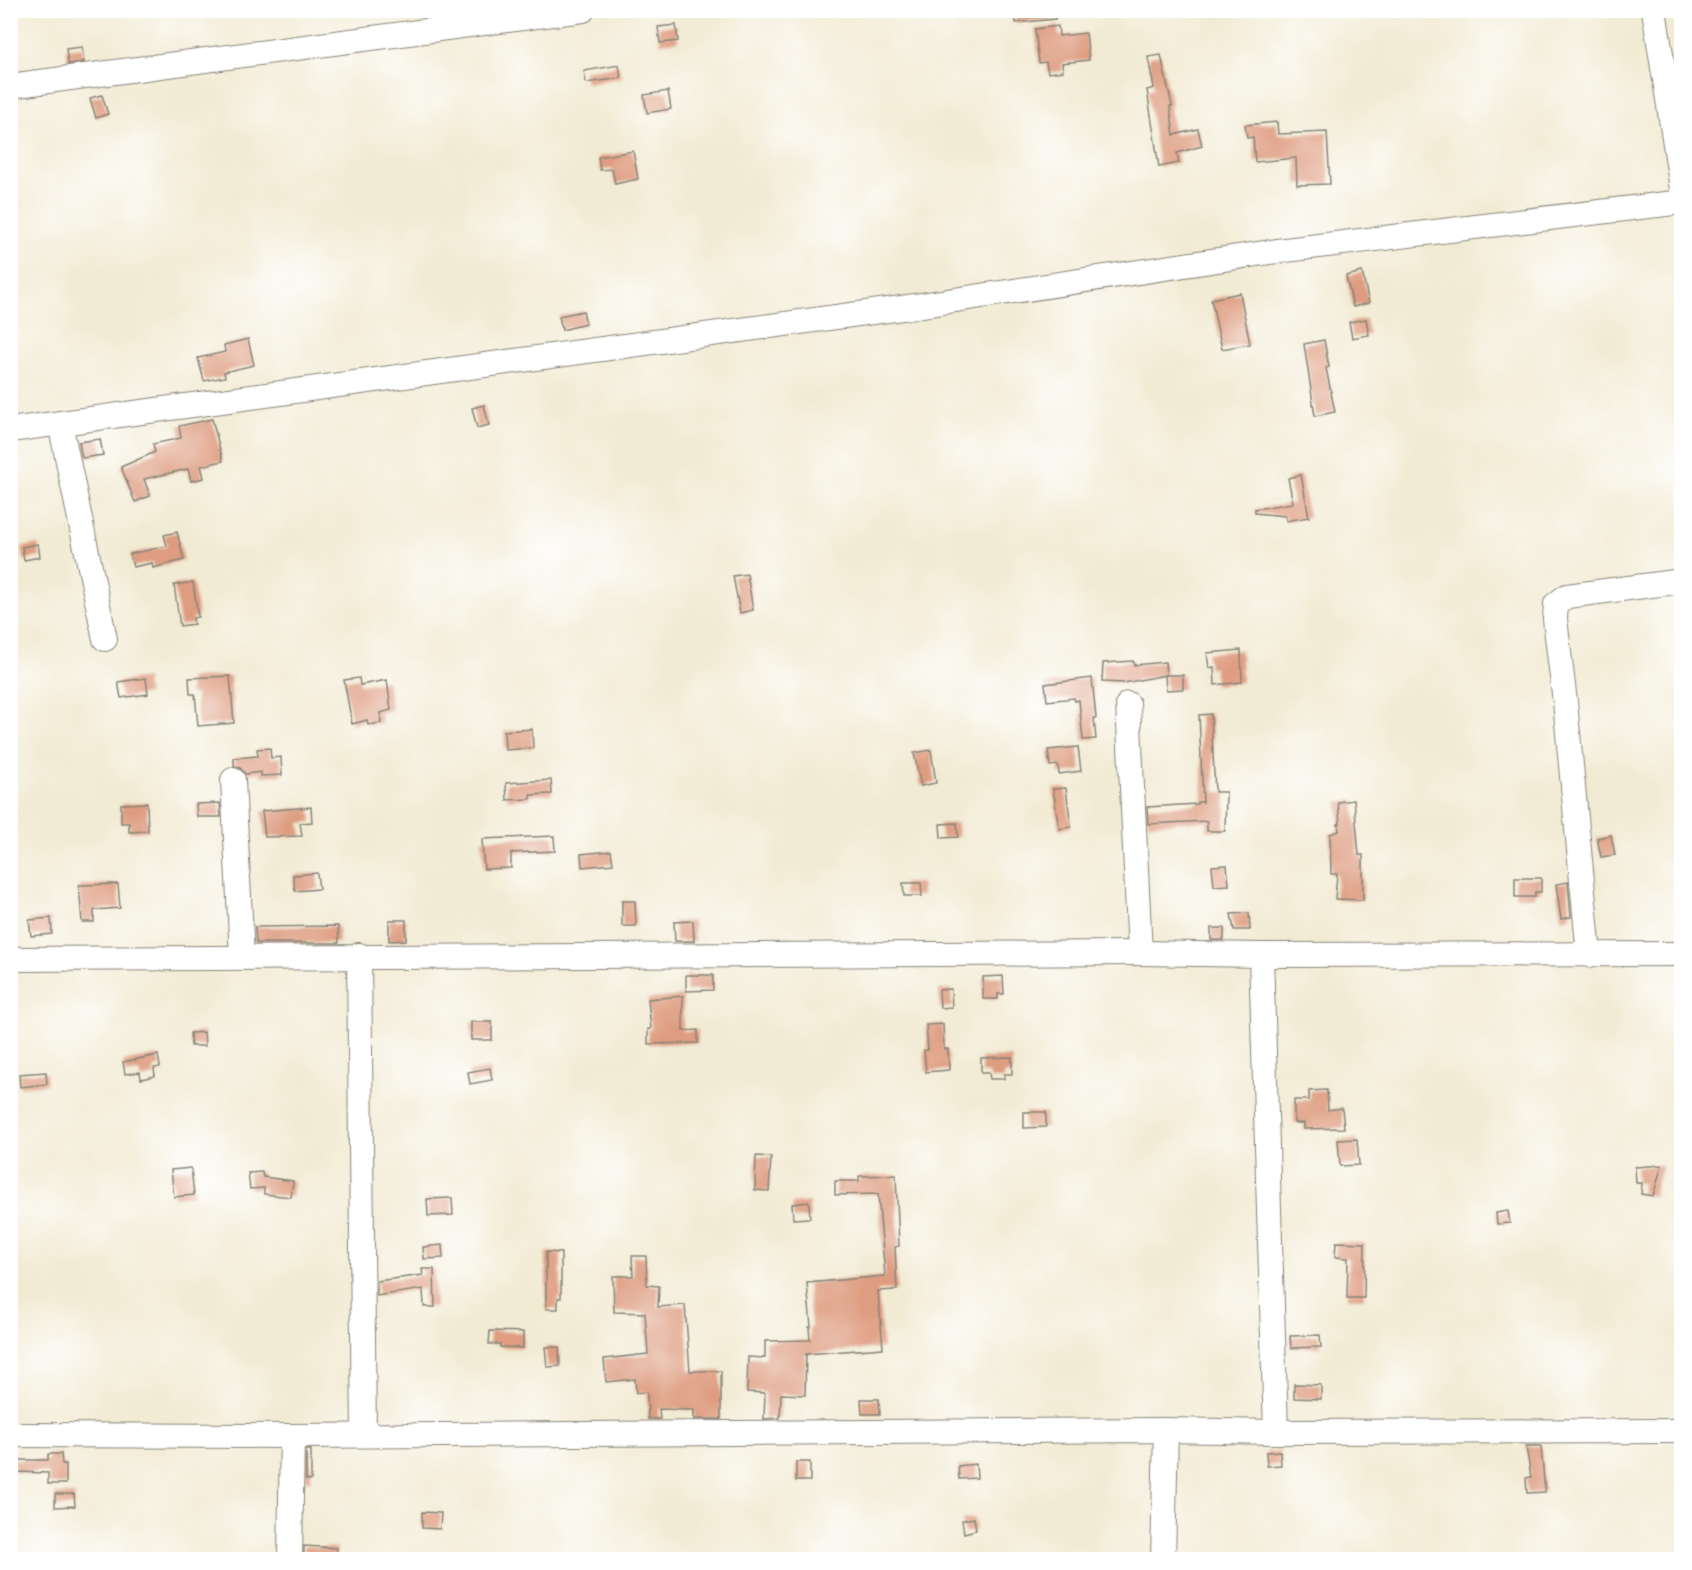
<svg xmlns="http://www.w3.org/2000/svg" width="1692" height="1570" viewBox="0 0 1692 1570" font-family="Vollkorn,serif">
  <style>
    .building { fill: #de9c80 }
    .lines { fill: none; stroke-linecap: round; stroke-linejoin: round }
    .minor-casing { stroke: #878478; stroke-width: 26 }
    .minor { stroke: #fff; stroke-width: 24 }
  </style>
  <rect width="100%" height="100%" fill="#fff"/>
  <filter id="ink" filterUnits="userSpaceOnUse"><feTurbulence type="fractalNoise" baseFrequency=".0167" numOctaves="2"/><feDisplacementMap in="SourceGraphic" scale="12" xChannelSelector="R" yChannelSelector="G"/><feConvolveMatrix kernelMatrix="1 2 1 2 8 2 1 2 1" color-interpolation-filters="sRGB"/></filter>
  <filter id="wash" filterUnits="userSpaceOnUse"><feTurbulence type="fractalNoise" baseFrequency=".008" numOctaves="4" result="noise"/><feDisplacementMap in="SourceGraphic" scale="24" xChannelSelector="R" yChannelSelector="G"/><feGaussianBlur stdDeviation="1.35" result="paint"/><feColorMatrix in="noise" values="0 0 0 0 0 0 0 0 0 0 0 0 0 0 0 0 0 1.4 0 .05"/><feComposite in="paint" operator="in"/></filter>
  <g filter="url(#wash)">
    <rect width="100%" height="100%" fill="#f2ebd4"/>
    <g id="blocks">
      <g class="building">
        <path d="M1015,10H1055V19L1016,23Z"/>
        <path d="M676,25L678,41L660,43L658,27Z"/>
        <path d="M1058,26L1059,36L1086,33L1089,60L1062,63L1063,71L1048,73L1046,62L1039,63L1035,29Z"/>
        <path d="M82,47L84,62L68,64L66,49Z"/>
        <path d="M1161,55L1172,106H1170L1174,135L1198,129L1202,146L1177,153L1179,163L1159,167L1147,90L1154,88L1148,57Z"/>
        <path d="M619,65L621,78L586,83L584,71Z"/>
        <path d="M668,91L671,109L647,113L644,95Z"/>
        <path d="M102,95L108,114L96,118L90,98Z"/>
        <path d="M1277,122L1278,134L1327,132L1330,184L1297,185L1296,158L1255,162L1253,137L1247,138L1245,125Z"/>
        <path d="M633,151L638,179L615,184L612,169L600,170L598,157Z"/>
        <path d="M1362,272L1369,303L1353,307L1346,276Z"/>
        <path d="M1240,293L1250,344L1222,349L1211,299Z"/>
        <path d="M583,311L586,324L562,330L559,316Z"/>
        <path d="M1366,319L1369,335L1352,338L1349,322Z"/>
        <path d="M248,339L254,365L224,372L225,377L204,381L198,358L225,352L224,345Z"/>
        <path d="M1324,340L1329,367L1326,368L1335,412L1315,416L1304,344Z"/>
        <path d="M484,405L489,425L477,428L472,408Z"/>
        <path d="M212,419L223,461L201,466L204,478L191,481L188,469L144,479L150,496L135,502L121,467L155,452L153,444L181,438L179,426Z"/>
        <path d="M100,439L103,455L82,458L79,442Z"/>
        <path d="M1301,475L1309,517L1286,521L1285,516L1255,513V509L1293,503L1288,478Z"/>
        <path d="M177,532L184,560L153,568L152,563L133,567L130,554L167,546L164,535Z"/>
        <path d="M38,544L40,557L24,560L22,547Z"/>
        <path d="M747,574L753,610L740,613L733,576Z"/>
        <path d="M193,582L198,617L193,618L194,624L180,626L174,585Z"/>
        <path d="M1241,650L1242,682L1215,685L1214,667L1209,668L1207,653Z"/>
        <path d="M1133,661L1134,665L1165,662L1166,675L1124,683L1102,682L1103,663Z"/>
        <path d="M1165,675H1183V689L1166,690Z"/>
        <path d="M230,676L234,723L198,726L195,694H190L189,678Z"/>
        <path d="M146,678L148,694L121,698L118,682Z"/>
        <path d="M359,678L360,685L387,680L391,710L380,713L381,723L368,725L367,720L352,724L344,680Z"/>
        <path d="M1092,678L1096,718H1094L1096,739L1083,740L1079,700L1075,701L1074,698L1047,701L1045,684Z"/>
        <path d="M1211,714L1215,792H1226L1225,831H1207V821L1148,824L1147,807L1197,804V802H1203L1199,715Z"/>
        <path d="M532,729L533,748L505,750L504,731Z"/>
        <path d="M1078,747L1081,771L1059,774L1058,765L1050,766L1048,750Z"/>
        <path d="M270,748L271,758L281,757L282,775L261,776V772L245,774L240,768L234,766V758L258,756L257,749Z"/>
        <path d="M931,750L936,783L921,786L914,753Z"/>
        <path d="M551,780L552,794L530,795V799L507,800L506,783Z"/>
        <path d="M1066,788L1071,827L1059,829L1053,789Z"/>
        <path d="M1354,800L1359,855H1363V900L1335,899L1337,874H1331L1330,834L1339,831L1338,824H1340L1338,802Z"/>
        <path d="M147,803L148,831L129,832V823H121V804Z"/>
        <path d="M220,803L221,817H197L196,804Z"/>
        <path d="M311,807L312,822L300,823L302,836L265,837L262,811Z"/>
        <path d="M957,823L958,837L941,838L940,824Z"/>
        <path d="M1611,835L1615,855L1601,857L1597,838Z"/>
        <path d="M554,836L555,851L511,853V868L484,869L482,839Z"/>
        <path d="M611,851L613,864L582,867L581,854Z"/>
        <path d="M1227,865L1229,885L1214,886L1212,866Z"/>
        <path d="M317,873L319,889L295,891L293,875Z"/>
        <path d="M1515,878H1541V892H1535V897H1515Z"/>
        <path d="M1568,882L1571,917L1561,919L1556,884Z"/>
        <path d="M903,883H921L922,896H904Z"/>
        <path d="M118,884L120,908L94,910V922H82L79,885Z"/>
        <path d="M622,901H635L636,926H622Z"/>
        <path d="M1249,913L1250,930H1234L1231,914Z"/>
        <path d="M51,918L52,934L31,936L29,920Z"/>
        <path d="M389,920H406V940L389,941Z"/>
        <path d="M693,921L694,941H675L674,922Z"/>
        <path d="M338,926L339,943H256L255,927Z"/>
        <rect x="1211" y="928" width="13" height="12"/>
        <path d="M686,975H713V990L686,991Z"/>
        <path d="M1003,976L1004,994H998V999H983V977Z"/>
        <path d="M951,989L952,1007L940,1008L939,990Z"/>
        <path d="M683,996V1031L698,1030V1043L648,1044V1029H651L648,999Z"/>
        <rect x="471" y="1022" width="21" height="18"/>
        <path d="M943,1024L944,1049H948L949,1070L926,1072L924,1050H928L926,1025Z"/>
        <path d="M204,1032L205,1046H191L190,1033Z"/>
        <path d="M158,1055L160,1067L154,1068L155,1076L141,1079L140,1072L125,1074L123,1062Z"/>
        <path d="M1012,1057V1074H1004V1079H990L989,1073H981V1058Z"/>
        <path d="M490,1068L492,1080L470,1084L468,1072Z"/>
        <path d="M46,1072L47,1084L20,1087L19,1074Z"/>
        <path d="M1327,1090L1328,1110L1342,1108L1344,1128L1304,1129V1123H1294V1100H1309V1091Z"/>
        <path d="M1024,1112H1046V1127L1024,1128Z"/>
        <path d="M1357,1139L1359,1165L1340,1166L1338,1140Z"/>
        <path d="M756,1156L771,1157L769,1191L755,1190Z"/>
        <path d="M1662,1165L1653,1196L1641,1194L1642,1183H1636L1635,1167Z"/>
        <path d="M191,1168L194,1195L174,1197L171,1170Z"/>
        <path d="M262,1172L263,1177L293,1181L291,1197L264,1194V1188L250,1189L248,1173Z"/>
        <path d="M896,1175L899,1246L895,1247L897,1290L878,1291L883,1348L806,1354L805,1395L781,1394L780,1418L764,1419L765,1393L747,1392L748,1357L765,1358V1341L810,1340L809,1327H811L807,1283L885,1276L878,1194L835,1195V1181H859V1176Z"/>
        <path d="M452,1198L453,1215L428,1216L427,1199Z"/>
        <path d="M809,1202L810,1218L793,1219L792,1204Z"/>
        <path d="M1508,1211L1510,1223L1497,1224L1496,1213Z"/>
        <path d="M1336,1242L1365,1243L1364,1298H1347L1348,1258L1335,1257Z"/>
        <path d="M442,1245L443,1258L424,1259L423,1247Z"/>
        <path d="M546,1252L561,1253V1298H558V1309H546Z"/>
        <path d="M632,1256H646L647,1285L659,1286L658,1307L685,1305L690,1371H721V1419H694V1410L659,1409L660,1419H648L647,1392L636,1393L635,1379L606,1382L604,1359L648,1354L645,1313L614,1312L613,1276H633Z"/>
        <path d="M422,1269H434L435,1307H424L423,1289L377,1296V1281L423,1275Z"/>
        <path d="M490,1331L523,1332V1348L500,1347V1344H489Z"/>
        <path d="M1320,1335L1321,1347L1291,1348L1290,1336Z"/>
        <path d="M545,1347H559L560,1366L547,1367Z"/>
        <path d="M1294,1384L1321,1385V1399L1294,1398Z"/>
        <path d="M861,1399H879L880,1414H862Z"/>
        <path d="M1526,1446H1541L1545,1492L1527,1493L1526,1478L1531,1477Z"/>
        <rect x="306" y="1450" width="5" height="30"/>
        <path d="M1280,1451L1281,1465L1267,1466L1266,1452Z"/>
        <path d="M48,1454H61L62,1464H66V1484H48V1473L14,1472V1460H48Z"/>
        <rect x="796" y="1462" width="14" height="19"/>
        <path d="M976,1464L977,1478L959,1479L958,1466Z"/>
        <path d="M55,1494H74L75,1506L55,1507Z"/>
        <path d="M422,1512L441,1513L440,1529L422,1528Z"/>
        <path d="M974,1518L976,1530L964,1533L962,1520Z"/>
        <path d="M304,1546L337,1548L336,1560H304Z"/>
      </g>
    </g>
  </g>
  <g filter="url(#ink)">
    <use href="#blocks" fill-opacity="0" stroke="#878478" stroke-width="1.5"/>
    <g class="lines">
      <defs>
        <g id="minor">
          <path d="M1654,10L1682,189"/>
          <path d="M10,86L583,10"/>
          <path d="M60,423L105,639"/>
          <path d="M10,430L902,308L1277,251L1682,202"/>
          <path d="M1128,704L1140,953"/>
          <path d="M233,780L242,957"/>
          <path d="M359,955L364,1434"/>
          <path d="M1261,955L1276,1432"/>
          <path d="M1589,955L1565,702L1555,619L1556,604L1567,596L1682,581"/>
          <path d="M10,959L1140,953L1261,955L1682,954"/>
          <path d="M10,1435L292,1436L1166,1430L1276,1432L1682,1431"/>
          <path d="M290,1560L292,1436"/>
          <path d="M1163,1560L1166,1430"/>
        </g>
      </defs>
      <use href="#minor" class="minor-casing"/>
      <use href="#minor" class="minor"/>
    </g>
  </g>
  <rect width="1692" height="1570" fill="none" stroke="#fff" stroke-width="36"/>
</svg>
